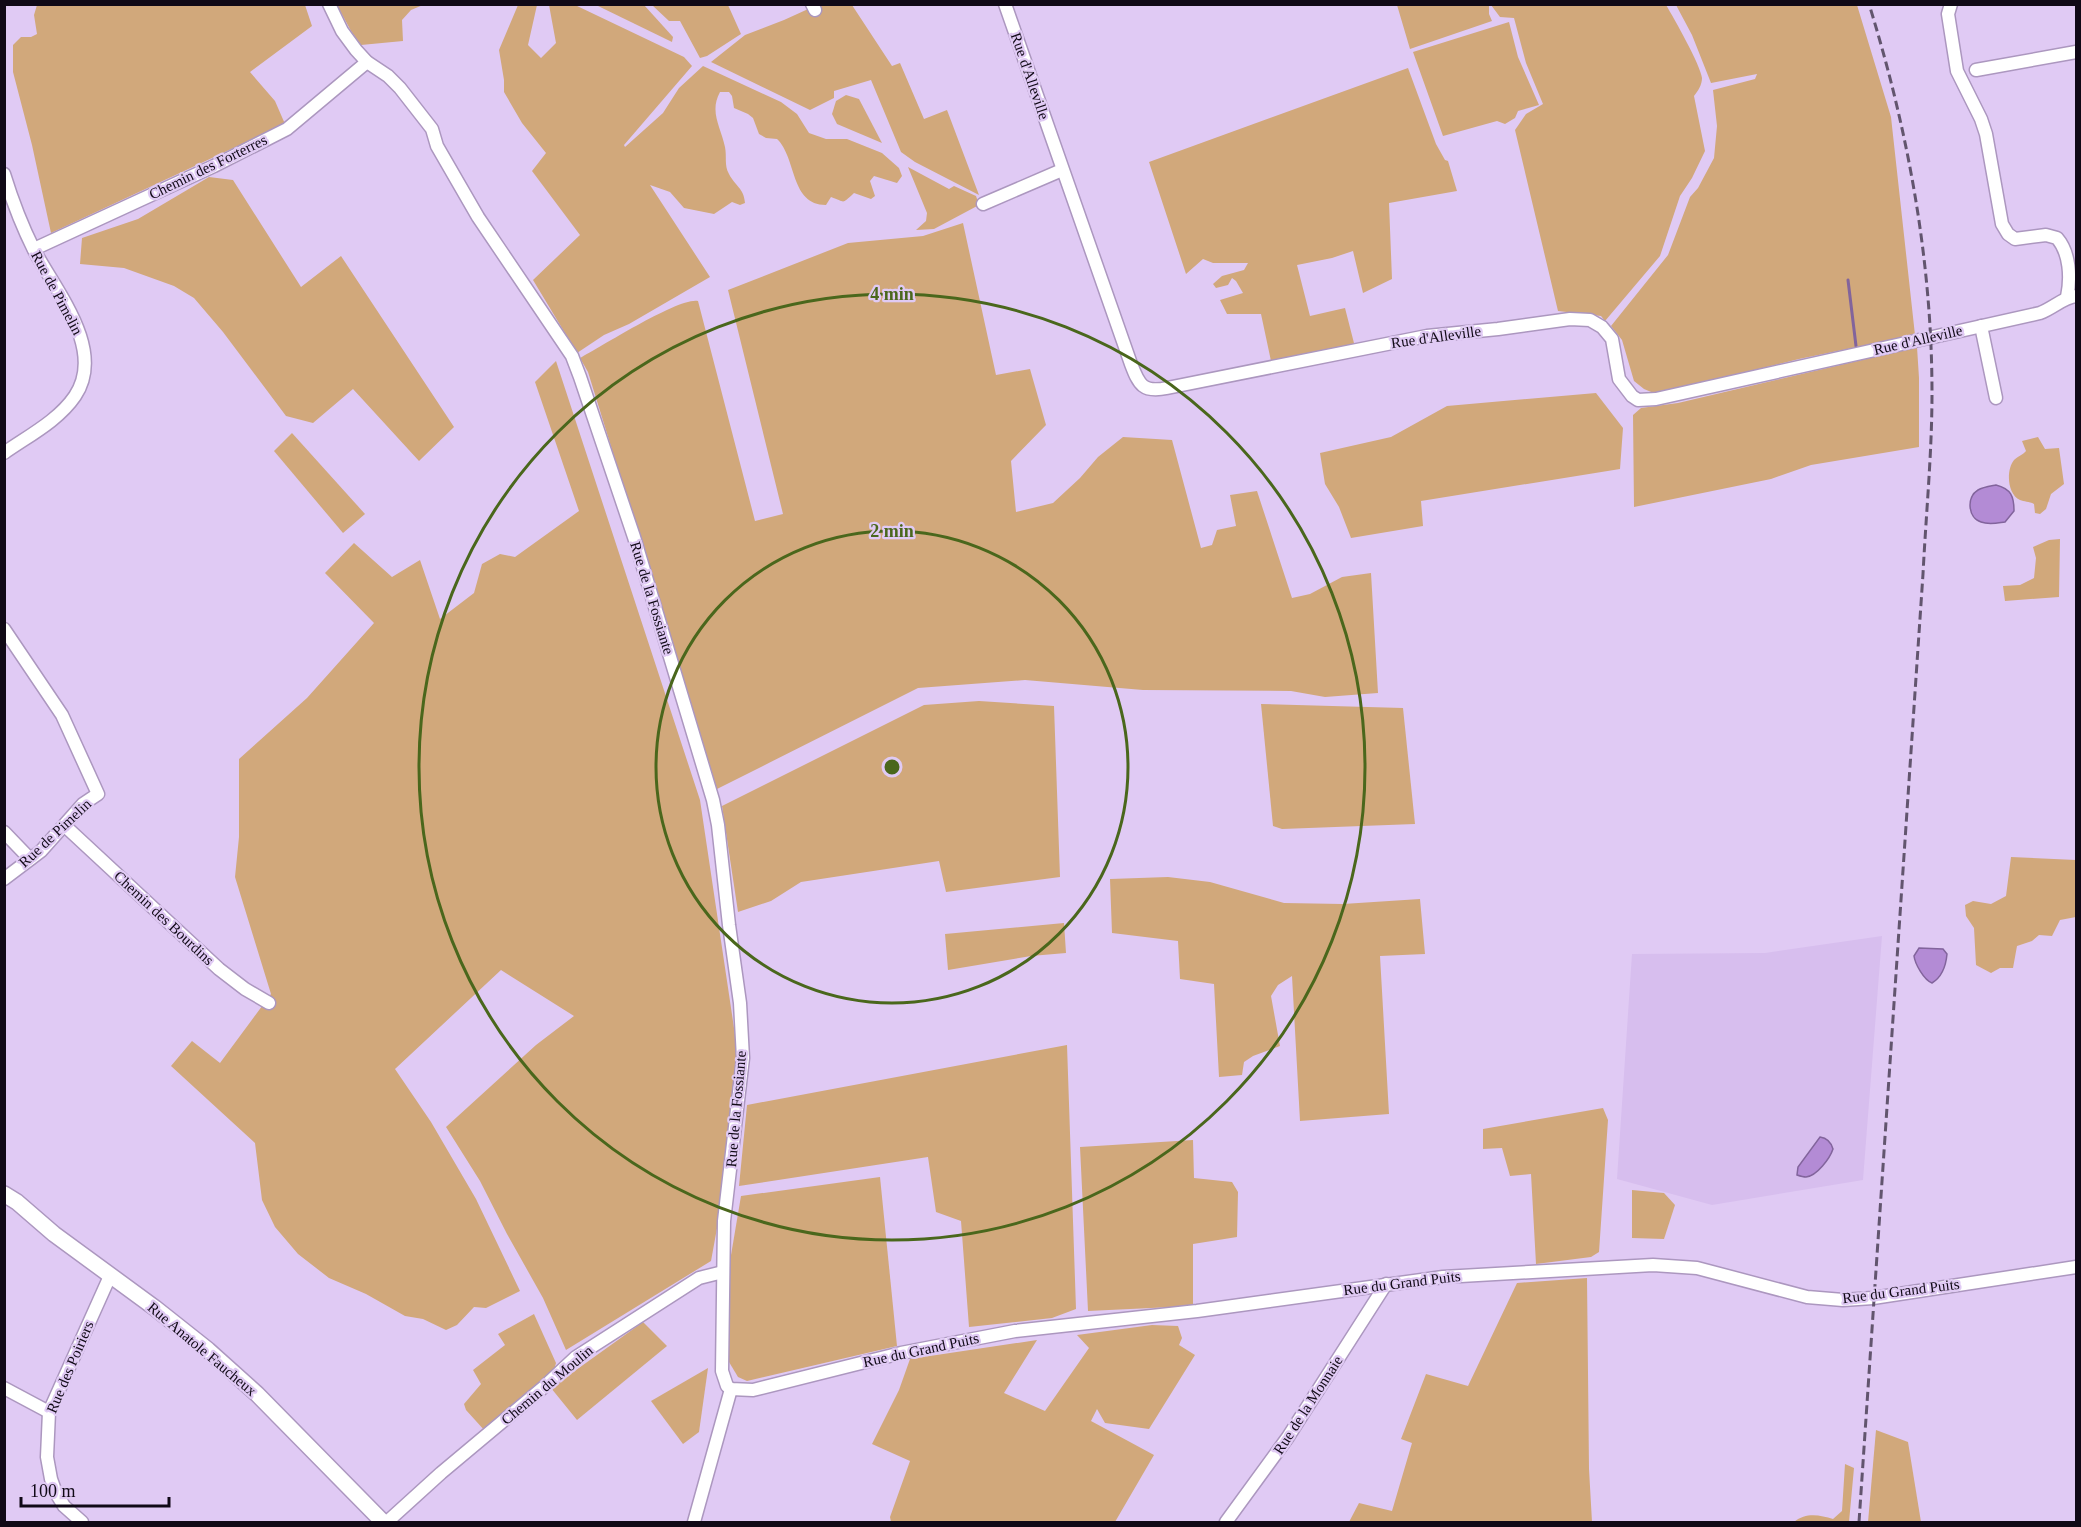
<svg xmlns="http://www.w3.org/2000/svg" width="2081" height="1527" viewBox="0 0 2081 1527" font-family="'Times New Roman',serif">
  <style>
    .built { fill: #d7beee }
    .green { fill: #d1a87b }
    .water { fill: #b38bd5; stroke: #82649c; stroke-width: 1.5 }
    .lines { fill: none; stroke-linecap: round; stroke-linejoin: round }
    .stream { stroke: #82649c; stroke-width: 3 }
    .minor-casing { stroke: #ac97bf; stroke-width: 15 }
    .major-casing { stroke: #ac97bf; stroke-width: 18 }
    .minor { stroke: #fff; stroke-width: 12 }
    .major { stroke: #fff; stroke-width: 15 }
    .rail { stroke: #62556e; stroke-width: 3; stroke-dasharray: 9 4.5; stroke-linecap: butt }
    .ring { fill: none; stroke: #4a671c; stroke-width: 3 }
    .labels { text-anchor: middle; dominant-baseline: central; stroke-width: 4.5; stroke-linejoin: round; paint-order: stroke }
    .street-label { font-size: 15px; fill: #100916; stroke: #e0caf4 }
    .centre { fill: #4a671c; stroke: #e0caf4; stroke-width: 3 }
    .ring-label { font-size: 18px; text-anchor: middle; font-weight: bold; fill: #4a671c; stroke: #e0caf4; stroke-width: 4.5; stroke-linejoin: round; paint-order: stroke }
  </style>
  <rect width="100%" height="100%" fill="#e0caf4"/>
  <path class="built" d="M1882,936L1863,1180L1712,1205L1617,1179L1632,954L1765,953Z"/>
  <g class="green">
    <path d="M37,5H305L312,26L250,72L275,101L285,124L51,233L32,145L13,72V45L21,37H31L37,34L34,15Z"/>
    <path d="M337,5H423L411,10L402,20L403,41L361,45L351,31Z"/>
    <path d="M518,5H537L528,45L541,58L556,43L549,5H575L684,57L692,66L624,145L625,147L663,113L679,88L703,66L781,102L797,114L809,133L826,139H847L882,153L899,168L902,176L897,183L874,176L870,181L875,196L871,199L854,193C841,205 846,202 831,197L826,205C790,205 797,158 777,139L766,138L759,134L753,118L748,114L734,108L732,96L729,92H720C709,112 721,127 725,147C727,157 724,165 729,174C735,186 744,188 745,203L740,205L732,202L714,214L684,208L670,192L650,185L710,277L629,324L604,335L577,353L533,280L580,235L532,171L546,153L522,123L504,92V80L499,50Z"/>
    <path d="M596,5H644L673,37L672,42Z"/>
    <path d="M652,5H728L741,34L707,56L700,58L680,21H669Z"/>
    <path d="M817,5H852L892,66L900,63L924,119L947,110L979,195L915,162L901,152L871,80L834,91V98L810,110L711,62L745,35L784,20Z"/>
    <path d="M1397,5H1489V14L1492,21L1410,49Z"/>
    <path d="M1491,5H1666C1674,18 1701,66 1702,78C1702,85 1698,91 1694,96L1705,151L1692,178L1680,196L1660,256L1605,321L1601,316L1558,311L1515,130L1526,114L1543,104L1526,63L1514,18L1500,17Z"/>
    <path d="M1676,5H1857L1891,117L1915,335L1799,359L1656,394L1644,389L1634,381L1622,340L1611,326L1668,255L1690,197L1698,188L1714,158L1717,126L1713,90L1755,79L1757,74L1711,83L1692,35Z"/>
    <path d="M1509,22L1518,57L1539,105L1518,111L1515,118L1505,124L1497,121L1443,136L1413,52Z"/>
    <path d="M1408,68L1436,144L1445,160L1448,161L1457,191L1389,203L1392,279L1363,293L1353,251L1332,258L1297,265L1310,316L1345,308L1355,347L1271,361L1261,314H1227L1220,300L1243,293L1236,281L1232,278L1228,285L1216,288L1213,284L1222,276L1244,270L1248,263H1213L1203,259L1186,274L1149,162Z"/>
    <path d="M846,95L859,99L882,143L837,124L832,114L836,101Z"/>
    <path d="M908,167L949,189L954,186L976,196L979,205L934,229L916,230L926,221L927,213Z"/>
    <path d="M209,177L233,180L301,287L341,256L454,427L419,461L353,389L313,423L286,416L223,332L194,298L174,286L124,268L80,264L82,238L138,219Z"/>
    <path d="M963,223L996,375L1030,369L1046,425L1011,461L1016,512L1053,503L1080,478L1098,457L1123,437L1172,440L1201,548L1212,545L1217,530L1236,526L1230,495L1257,491L1292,598L1310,594L1342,577L1371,573L1378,693L1325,697L1291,691L1143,690L1025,680L918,688L717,789L588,372L580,358C601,347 679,297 698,301L755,521L783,514L728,290L848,243L923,236Z"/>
    <path d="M1917,347L1919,378V447L1811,465L1771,479L1634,507L1633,415L1641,408L1678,403Z"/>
    <path d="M556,361L700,800L737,1048L726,1179L711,1261L566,1350L543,1298L507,1234L480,1181L446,1127L536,1045L574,1016L501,970L395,1069L431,1122L476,1199L520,1291L486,1308L474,1307L457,1325L446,1330L423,1319L405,1316L366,1294L329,1278L298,1254L275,1227L262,1200L255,1143L171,1066L192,1041L220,1063L271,994L235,877L239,837V759L307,698L374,623L325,573L354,543L392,577L420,560L440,619L474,593L482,564L500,554L515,557L579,511L535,382Z"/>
    <path d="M1596,393L1623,428L1620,469L1421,501L1423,526L1351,538L1339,507L1325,484L1320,453L1391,437L1447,406Z"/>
    <path d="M292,433L365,514L343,533L274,451Z"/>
    <path d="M2038,437L2045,449L2059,448L2064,484L2051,494L2046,509L2040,514L2035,513L2034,504C2029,501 2024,502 2020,500C2007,494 2006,470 2014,460C2018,456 2023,455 2026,451L2022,441Z"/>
    <path d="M2060,539L2059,597L2005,601L2003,586L2020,585L2034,578L2036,558L2033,547L2049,540Z"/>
    <path d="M979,701L1054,706L1060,877L946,892L939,861L801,882L771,901L738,912L722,806L924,705Z"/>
    <path d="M1261,704L1403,708L1415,824L1282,829L1273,826Z"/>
    <path d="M2011,857L2076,860V917L2060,920L2052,936L2039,935L2032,941L2017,946L2013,968H2000L1991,973L1976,965L1974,928L1966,916L1965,905L1973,901L1991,904L2006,896Z"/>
    <path d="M1168,877L1210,882L1284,903L1343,904L1420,899L1425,954L1380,956L1389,1114L1300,1121L1292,976L1278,985L1271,996L1280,1046L1253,1056L1244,1062L1242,1075L1219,1077L1214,984L1180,979L1178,941L1112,933L1110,879Z"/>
    <path d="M1064,923L1066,953L1031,956L948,970L945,934Z"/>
    <path d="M1067,1045L1076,1309L1052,1318L969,1327L961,1221L936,1212L928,1157L739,1186L747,1105Z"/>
    <path d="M1603,1108L1608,1120L1599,1252L1591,1257L1536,1264L1531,1174L1510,1176L1502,1148L1483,1149V1129Z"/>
    <path d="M1193,1140L1194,1178L1232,1182L1238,1192L1237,1237L1193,1244V1306L1088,1311L1080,1147Z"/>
    <path d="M880,1177L897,1346L747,1381L738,1377L729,1362L728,1332L729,1267L741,1196Z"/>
    <path d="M1632,1190L1664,1193L1675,1205L1664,1239L1632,1238Z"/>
    <path d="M1587,1278L1589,1469L1592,1522H1349L1359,1503L1392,1511L1412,1443L1401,1439L1426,1374L1468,1386L1517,1283Z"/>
    <path d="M534,1314L556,1363L554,1370L485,1431L466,1410L464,1404L481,1384L473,1370L505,1345L498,1334Z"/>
    <path d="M643,1322L667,1346L577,1420L551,1388Z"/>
    <path d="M1152,1325L1178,1326L1182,1338L1179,1345L1195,1355L1149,1429L1105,1423L1097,1409L1091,1421L1154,1455L1115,1522H891L890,1517L910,1461L872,1444L899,1390L910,1359L1037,1340L1004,1393L1045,1411L1089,1348L1077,1335Z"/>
    <path d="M708,1368L699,1432L683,1444L651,1401Z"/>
    <path d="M1876,1430L1908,1442L1921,1522H1868Z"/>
    <path d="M1845,1464L1854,1468L1849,1522H1794C1806,1512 1820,1515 1833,1519L1842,1511Z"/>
  </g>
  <g class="water">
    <path d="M1996,485C2011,489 2014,496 2014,511L2005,522C1997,523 1989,525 1981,522C1968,518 1966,497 1978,490C1983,487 1991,486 1996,485Z"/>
    <path d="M1919,948L1943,949L1947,954C1946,965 1942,977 1932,983C1924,980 1915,964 1914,956Z"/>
    <path d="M1820,1137C1827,1138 1831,1142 1833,1149C1830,1158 1817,1176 1806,1177C1804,1177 1800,1176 1797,1175L1798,1167Z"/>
  </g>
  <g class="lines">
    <path class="stream" d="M1848,280L1856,346"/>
    <defs>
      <g id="minor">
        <path d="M329,4L342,31L356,50L367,62L388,76L400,88L432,129L437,146L478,217L572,356L580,377L634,537L713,800L718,825L729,925L740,1003L743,1058L724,1221L722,1371L727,1386L731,1389L753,1390L901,1353L1015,1331L1197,1311L1443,1277L1653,1265L1697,1268L1807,1297L1843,1300L1873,1298L2076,1267"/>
        <path d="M812,4L815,10"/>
        <path d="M1005,4L1131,364C1139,385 1143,393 1167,388L1427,336L1498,329L1570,319L1590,320L1602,327L1612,339L1619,379L1632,396L1638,400L1656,399L2040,313C2053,308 2064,297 2076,296"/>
        <path d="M1951,4L1948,14L1957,71L1981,119L1986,134L2002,224L2008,234L2015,239L2046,235L2057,238C2070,253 2071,278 2067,297"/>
        <path d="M1976,70L2076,52"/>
        <path d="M4,174C12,200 22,226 34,250C56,291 106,350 75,396C58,421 28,436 4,453"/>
        <path d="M983,204L1062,170"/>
        <path d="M34,249L214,166L287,129L367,62"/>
        <path d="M1981,326L1996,398"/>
        <path d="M4,629L62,715L98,794L83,804L41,851L4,879"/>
        <path d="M65,826L219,969L245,989L269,1003"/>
        <path d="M4,832L30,859"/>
        <path d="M4,1388L49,1412"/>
        <path d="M82,1522L64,1506L56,1493L51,1479L47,1457L49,1412L110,1276"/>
        <path d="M387,1522L441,1473L545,1386L576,1357L699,1278L723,1272"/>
        <path d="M694,1522L731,1389"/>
        <path d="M1226,1522L1288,1437L1386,1284"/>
      </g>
      <path id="major" d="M4,1194L17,1202L54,1234L155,1308L208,1350L257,1394L383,1522"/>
    </defs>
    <use href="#minor" class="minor-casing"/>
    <use href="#major" class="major-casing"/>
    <use href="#minor" class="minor"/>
    <use href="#major" class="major"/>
    <path class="rail" d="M1859,1522L1923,574C1926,514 1932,453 1932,393C1932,261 1908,130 1869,4"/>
  </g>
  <g class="ring">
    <circle cx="892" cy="767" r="236"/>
    <circle cx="892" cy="767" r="473"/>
  </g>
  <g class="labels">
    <g class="street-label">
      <text transform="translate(1030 76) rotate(71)">Rue d'Alleville</text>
      <text transform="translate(208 167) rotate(-26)">Chemin des Forterres</text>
      <text transform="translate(57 293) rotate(62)">Rue de Pimelin</text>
      <text transform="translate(1436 337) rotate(-8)">Rue d'Alleville</text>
      <text transform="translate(1918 340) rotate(-13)">Rue d'Alleville</text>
      <text transform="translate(652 598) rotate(73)">Rue de la Fossiante</text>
      <text transform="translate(55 833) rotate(-43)">Rue de Pimelin</text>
      <text transform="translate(164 918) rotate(43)">Chemin des Bourdins</text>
      <text transform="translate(736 1109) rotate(-85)">Rue de la Fossiante</text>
      <text transform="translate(1402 1283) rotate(-7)">Rue du Grand Puits</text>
      <text transform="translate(1901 1291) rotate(-7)">Rue du Grand Puits</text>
      <text transform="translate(202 1349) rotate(40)">Rue Anatole Faucheux</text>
      <text transform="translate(921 1350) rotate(-12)">Rue du Grand Puits</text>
      <text transform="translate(70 1367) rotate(-67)">Rue des Poiriers</text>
      <text transform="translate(547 1385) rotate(-40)">Chemin du Moulin</text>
      <text transform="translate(1308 1405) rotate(-57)">Rue de la Monnaie</text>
    </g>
  </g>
  <circle cx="892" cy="767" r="9" class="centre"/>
  <g class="ring-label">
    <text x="892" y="300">4 min</text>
    <text x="892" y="537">2 min</text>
  </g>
  <rect width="2081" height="1527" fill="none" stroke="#100916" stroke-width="12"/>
  <path d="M21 1497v9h148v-9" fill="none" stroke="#100916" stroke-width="3"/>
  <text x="30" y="1497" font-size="18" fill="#100916" stroke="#e0caf4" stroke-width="4.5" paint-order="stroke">100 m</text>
</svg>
